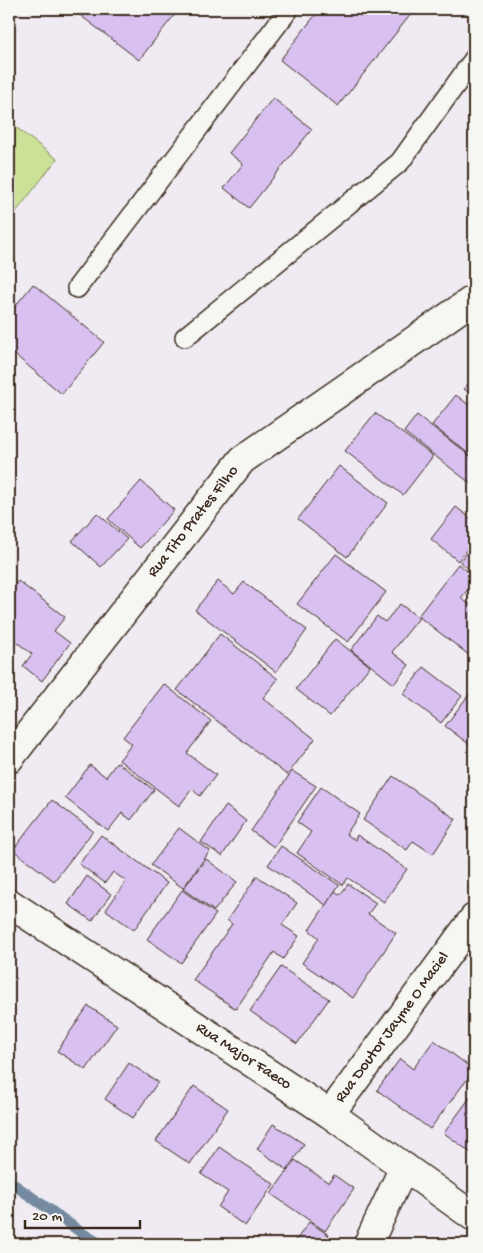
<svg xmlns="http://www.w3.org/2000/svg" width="483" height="1253" font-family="'Gochi Hand',sans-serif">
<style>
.green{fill:#cae197;stroke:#82865a}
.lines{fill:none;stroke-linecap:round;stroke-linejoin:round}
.stream{stroke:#748aa0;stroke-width:11}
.building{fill:#d8c1f1;stroke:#3b2a1e}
.lane-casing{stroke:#3b2a1e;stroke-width:22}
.street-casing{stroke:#3b2a1e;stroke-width:31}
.lane{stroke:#f6f6f2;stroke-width:19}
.street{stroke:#f6f6f2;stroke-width:28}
.labels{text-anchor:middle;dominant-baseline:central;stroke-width:4;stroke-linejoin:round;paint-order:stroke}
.street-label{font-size:16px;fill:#3b2a1e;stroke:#f6f6f2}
</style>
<rect width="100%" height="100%" fill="#f0ebf2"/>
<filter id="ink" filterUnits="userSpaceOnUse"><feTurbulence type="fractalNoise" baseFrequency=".02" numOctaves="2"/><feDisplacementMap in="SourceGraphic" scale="10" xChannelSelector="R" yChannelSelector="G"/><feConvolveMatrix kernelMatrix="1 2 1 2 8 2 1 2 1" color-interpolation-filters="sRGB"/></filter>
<g filter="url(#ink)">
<path class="green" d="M 9,122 L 57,159 L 9,221 Z"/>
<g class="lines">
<path class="stream" d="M 9,1181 L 82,1233 L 100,1244"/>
</g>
<g class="building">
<path d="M 72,9 L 179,9 L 139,60 Z"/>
<path d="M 320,9 L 415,9 L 338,106 L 280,60 Z"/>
<path d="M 273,98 L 312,129 L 249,208 L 224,188 L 243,164 L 229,153 Z"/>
<path d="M 33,284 L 104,342 L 62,394 L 9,350 L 9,314 Z"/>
<path d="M 474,376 L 474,397 L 464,389 Z"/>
<path d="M 456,395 L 474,409 L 474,458 L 432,425 Z"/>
<path d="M 375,413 L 433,456 L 403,495 L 345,451 Z"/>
<path d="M 417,415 L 474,459 L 474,486 L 404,432 Z"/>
<path d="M 339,466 L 388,503 L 347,557 L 298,519 Z"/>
<path d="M 141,481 L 174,510 L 140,548 L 108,519 Z"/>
<path d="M 456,507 L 474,521 L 474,540 L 458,561 L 431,539 Z"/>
<path d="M 97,513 L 127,539 L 101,567 L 72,541 Z"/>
<path d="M 474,544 L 474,573 L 460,562 Z"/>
<path d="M 336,554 L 386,592 L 348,642 L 297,604 Z"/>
<path d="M 458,564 L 474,576 L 474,582 L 461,598 L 474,608 L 474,659 L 418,616 Z"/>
<path d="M 18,581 L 65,617 L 54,631 L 70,643 L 42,681 L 23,666 L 32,654 L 9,636 L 9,594 Z"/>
<path d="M 218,581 L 234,594 L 244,582 L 307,630 L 276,672 L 195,610 Z"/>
<path d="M 400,604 L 419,618 L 392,652 L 409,665 L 394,684 L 351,650 L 377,616 L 385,622 Z"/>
<path d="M 220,634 L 278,679 L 263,698 L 315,739 L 287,775 L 177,690 Z"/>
<path d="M 335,639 L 370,666 L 330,716 L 296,689 Z"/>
<path d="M 424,667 L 462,696 L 441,723 L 403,694 Z"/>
<path d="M 164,684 L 211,721 L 187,753 L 216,775 L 200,796 L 192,789 L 179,806 L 119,760 L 132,744 L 123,737 Z"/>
<path d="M 474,688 L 474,748 L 445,726 Z"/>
<path d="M 117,762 L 154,790 L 131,820 L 122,813 L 108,831 L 65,798 L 90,765 L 106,777 Z"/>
<path d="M 292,771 L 316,786 L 274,847 L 251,831 Z"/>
<path d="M 393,776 L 456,819 L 433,854 L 413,841 L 407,850 L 363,820 Z"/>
<path d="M 321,787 L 360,814 L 346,834 L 355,840 L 357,835 L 407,869 L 384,902 L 348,878 L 343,885 L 297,853 L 311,832 L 297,822 Z"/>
<path d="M 52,800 L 93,831 L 54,881 L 13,850 Z"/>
<path d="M 226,806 L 246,821 L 222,856 L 201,842 Z"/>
<path d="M 179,828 L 210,851 L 183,888 L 151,865 Z"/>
<path d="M 101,835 L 167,883 L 134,930 L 106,910 L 126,881 L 113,872 L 105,883 L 79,864 Z"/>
<path d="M 281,846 L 339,885 L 326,905 L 268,865 Z"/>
<path d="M 206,859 L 237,882 L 214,911 L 183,889 Z"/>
<path d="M 87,876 L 111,894 L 92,921 L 68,904 Z"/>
<path d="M 257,876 L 297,903 L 282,925 L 299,936 L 283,959 L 274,952 L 236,1009 L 193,980 L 232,924 L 227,920 Z"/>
<path d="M 348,884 L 376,903 L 368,914 L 396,933 L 353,998 L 302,963 L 319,938 L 309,930 L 335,891 L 340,895 Z"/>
<path d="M 182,890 L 216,914 L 181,963 L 147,939 Z"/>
<path d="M 281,967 L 329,999 L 297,1044 L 250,1011 Z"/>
<path d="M 88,1006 L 117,1025 L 86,1070 L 57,1051 Z"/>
<path d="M 434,1040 L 474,1070 L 430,1129 L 377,1090 L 400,1059 L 413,1069 Z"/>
<path d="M 129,1063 L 158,1082 L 133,1118 L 105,1099 Z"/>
<path d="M 194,1086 L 228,1109 L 190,1164 L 156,1141 Z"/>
<path d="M 474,1092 L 474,1155 L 444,1133 Z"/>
<path d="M 273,1124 L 304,1144 L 287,1170 L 257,1149 Z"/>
<path d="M 219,1147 L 274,1184 L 245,1226 L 218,1207 L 228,1192 L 201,1174 Z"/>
<path d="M 295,1160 L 329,1183 L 334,1175 L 354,1189 L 325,1231 L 271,1194 Z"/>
<path d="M 309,1222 L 329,1235 L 322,1244 L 296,1244 L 294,1243 Z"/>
</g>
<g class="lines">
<defs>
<g id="lane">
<path d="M 77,288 L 289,9"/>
<path d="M 185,337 L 400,162 L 474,59"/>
</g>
<g id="street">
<path d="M 9,759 L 242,460 L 474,299"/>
<path d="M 9,903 L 330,1114 L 474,1217"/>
<path d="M 330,1114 L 474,918"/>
<path d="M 368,1244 L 404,1167"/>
</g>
</defs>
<use href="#lane" class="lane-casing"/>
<use href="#street" class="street-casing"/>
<use href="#lane" class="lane"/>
<use href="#street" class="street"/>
</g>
</g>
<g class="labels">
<g class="street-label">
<text transform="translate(194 522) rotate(-52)">Rua Tito Prates Filho</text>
<text transform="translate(393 1028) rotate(-54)">Rua Doutor Jayme O Maciel</text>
<text transform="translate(243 1057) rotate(33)">Rua Major Faeco</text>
</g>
</g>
<rect width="483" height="1253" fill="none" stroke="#f6f6f2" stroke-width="30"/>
<rect x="15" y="15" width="453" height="1223" fill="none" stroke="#3b2a1e" stroke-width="2" filter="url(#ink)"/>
<path d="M25 1220v8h115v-8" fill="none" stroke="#3b2a1e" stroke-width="2.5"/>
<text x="32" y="1220" font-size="15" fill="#3b2a1e" stroke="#f6f6f2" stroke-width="4" paint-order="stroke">20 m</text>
</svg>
